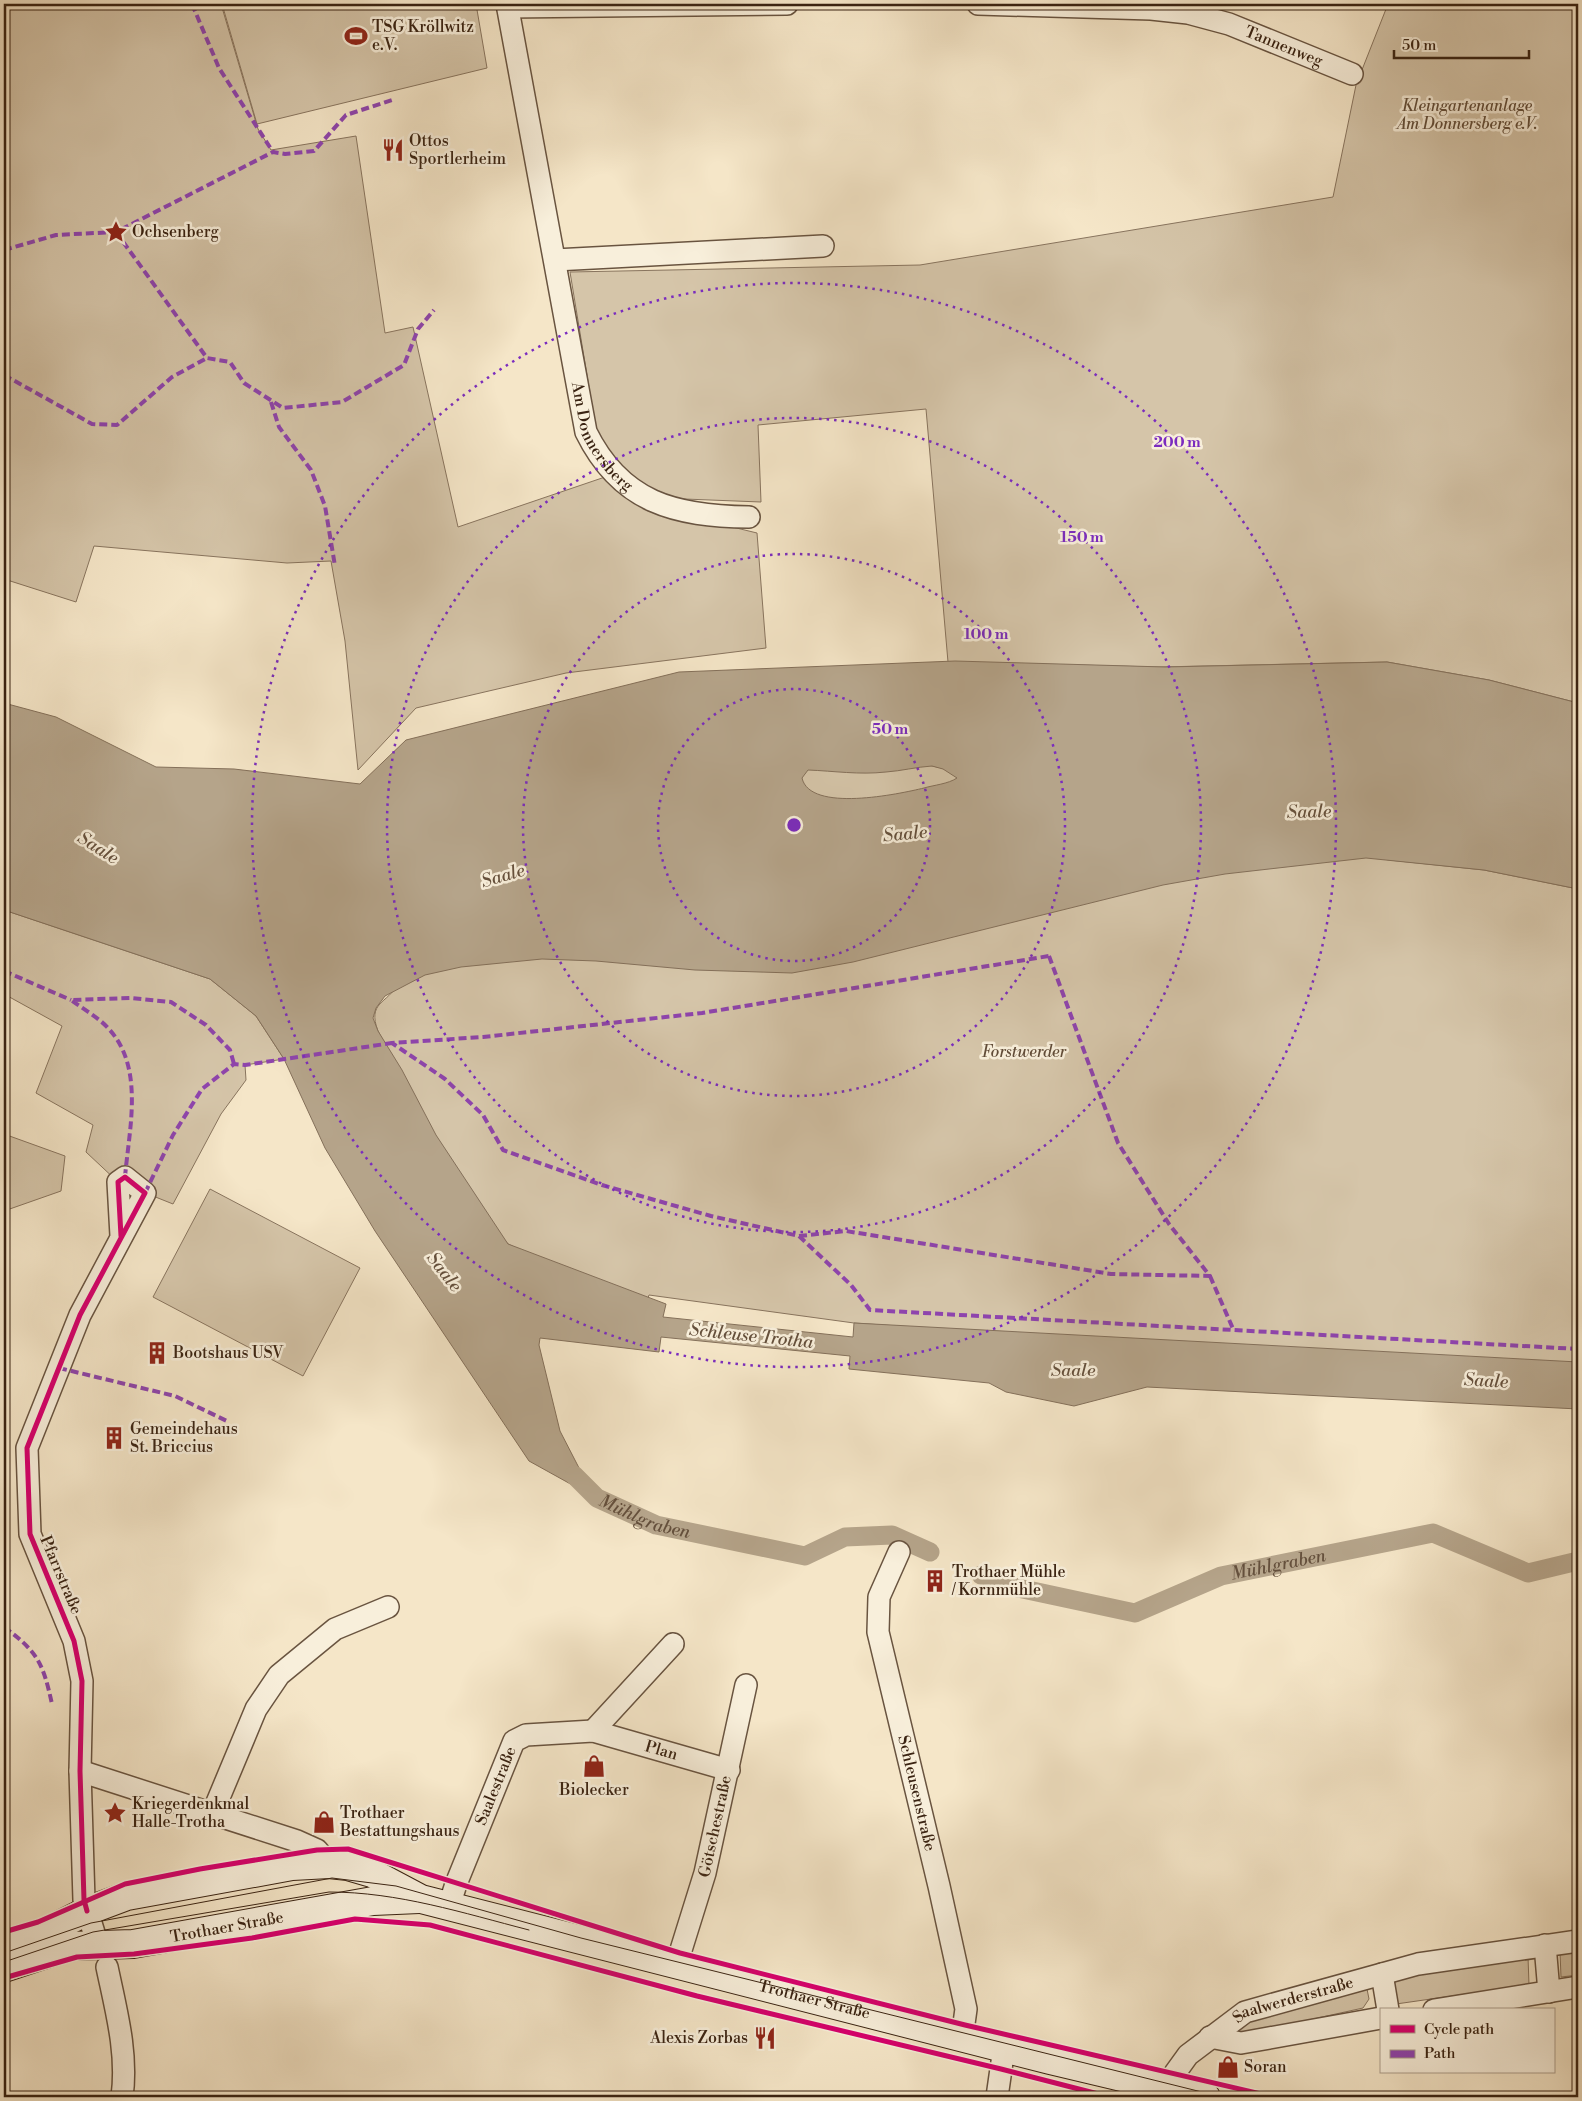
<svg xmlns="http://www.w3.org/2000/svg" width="1582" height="2101" font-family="'Libre Bodoni',serif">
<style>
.green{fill:#d5c5a9;stroke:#88745e}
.water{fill:#b5a48a;stroke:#84705a;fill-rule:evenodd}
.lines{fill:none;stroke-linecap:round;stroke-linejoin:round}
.canal{stroke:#b5a48a;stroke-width:19}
.minor-casing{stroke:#695440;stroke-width:24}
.secondary-casing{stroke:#3a2312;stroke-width:30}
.minor{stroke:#f8efdb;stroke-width:21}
.secondary{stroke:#f8efdb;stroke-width:28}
.tram{stroke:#3a2312;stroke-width:1}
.quiet{stroke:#8e44ad;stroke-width:4;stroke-dasharray:8 4;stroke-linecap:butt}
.cycleway-casing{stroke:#f8efdb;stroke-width:8}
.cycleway{stroke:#d6006c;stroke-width:5}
.ring{fill:none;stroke:#7b2cbf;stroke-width:2.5;stroke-dasharray:2.5 5}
.labels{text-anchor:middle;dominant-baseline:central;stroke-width:5;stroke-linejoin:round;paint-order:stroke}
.poi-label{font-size:16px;fill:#3a2312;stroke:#f8efdb;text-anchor:start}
.street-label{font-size:16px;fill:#3a2312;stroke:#f8efdb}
.park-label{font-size:16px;font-style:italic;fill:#614c38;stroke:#f8efdb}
.water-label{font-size:18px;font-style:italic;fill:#65503c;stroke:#f8efdb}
.centre{fill:#7b2cbf;stroke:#f8efdb;stroke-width:2.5}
.ring-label{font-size:15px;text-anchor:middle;font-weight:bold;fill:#7b2cbf;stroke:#f8efdb;stroke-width:5;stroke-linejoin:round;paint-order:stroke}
</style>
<rect width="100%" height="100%" fill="#f5e6c8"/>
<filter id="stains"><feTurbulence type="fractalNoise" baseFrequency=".004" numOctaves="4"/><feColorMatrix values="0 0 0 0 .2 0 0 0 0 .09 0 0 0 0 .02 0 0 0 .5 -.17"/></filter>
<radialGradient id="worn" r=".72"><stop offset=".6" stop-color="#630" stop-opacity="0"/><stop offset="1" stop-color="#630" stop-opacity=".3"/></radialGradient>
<g class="green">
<path d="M 4,4 L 221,4 L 258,129 L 271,150 L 356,136 L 385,333 L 413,327 L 458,527 L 605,477 L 642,505 L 757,533 L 766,648 L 566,673 L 416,708 L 358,770 L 345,641 L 331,561 L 287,563 L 94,546 L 76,602 L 4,579 Z"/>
<path d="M 222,4 L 476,4 L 487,68 L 257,124 Z"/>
<path d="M 1388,4 L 1578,4 L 1578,703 L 1489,680 L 1387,662 L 1158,667 L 948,662 L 926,409 L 758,425 L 761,502 L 659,498 L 626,478 L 596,430 L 570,272 L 920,265 L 1333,197 L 1356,85 Z"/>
<path d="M 835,746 L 1389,860 L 1484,870 L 1578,889 L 1578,1373 L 854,1323 L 649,1295 L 644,1310 L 508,1244 L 457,1181 L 378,1031 C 367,1002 387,1004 398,984 Z"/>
<path d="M 4,910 L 210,979 L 256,1016 L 284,1059 L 245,1065 L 246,1080 L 221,1114 L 173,1204 L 118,1182 L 86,1152 L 93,1125 L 36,1093 L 62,1026 L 4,994 Z"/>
<path d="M 4,1134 L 65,1156 L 61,1191 L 4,1211 Z"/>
<path d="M 210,1189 L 360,1268 L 303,1376 L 153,1297 Z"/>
<path d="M 1578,1951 L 1578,1975 L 1561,1977 L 1560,1952 Z"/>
<path d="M 1528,1957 L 1529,1985 L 1396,2004 L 1390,1980 L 1426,1970 Z"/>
<path d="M 1367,1989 L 1369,1999 L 1363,2008 L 1245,2034 L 1228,2034 L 1243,2020 Z"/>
</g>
<path class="water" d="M 955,661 L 1165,667 L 1387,662 L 1489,680 L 1578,703 L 1578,889 L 1484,870 L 1366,858 L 1225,874 L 1163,885 L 853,962 L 792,973 L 695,970 L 596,961 L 542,959 L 461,967 L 425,975 L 385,996 L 376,1008 L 373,1018 L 378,1031 L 402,1070 L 436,1135 L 508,1244 L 666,1304 L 663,1317 L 853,1337 L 854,1323 L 1578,1362 L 1578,1409 L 1147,1387 L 1074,1406 L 1006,1392 L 989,1383 L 849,1369 L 850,1356 L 661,1337 L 659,1352 L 540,1338 L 539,1345 L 560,1431 L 594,1497 L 529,1461 L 375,1231 L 325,1148 L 284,1059 L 256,1016 L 210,979 L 4,910 L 4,703 L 56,717 L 156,767 L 234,769 L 360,784 L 406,740 L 679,672 ZM 932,766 L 943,769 L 957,778 C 948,784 934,785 924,788 C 899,794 810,813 802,778 L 808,770 C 834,771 859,775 886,772 C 901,771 916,767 932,766 Z"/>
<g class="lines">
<g class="canal">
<path id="s1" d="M 574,1475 L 597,1498 L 656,1525 L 805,1556 L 845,1537 L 892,1535 L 930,1552"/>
<path id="s2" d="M 981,1575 L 1004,1585 L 1135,1613 L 1221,1576 L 1433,1533 L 1528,1573 L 1578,1561"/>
</g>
<defs>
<g id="minor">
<path id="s3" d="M 507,4 L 586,432 C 621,503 675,516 749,517"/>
<path id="s4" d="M 978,4 L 1151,9 L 1188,13 L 1229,24 L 1352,74"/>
<path d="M 508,7 L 787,4"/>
<path d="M 555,260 L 823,246"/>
<path id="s5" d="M 899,1552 L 879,1597 L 878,1632 L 939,1886 L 966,2009 L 962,2038"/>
<path d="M 593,1731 L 673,1644"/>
<path d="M 80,1771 L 297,1841 L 317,1850 L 329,1864"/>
<path d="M 213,1812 L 256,1709 L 279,1675 L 335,1629 L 388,1607"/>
<path id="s6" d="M 449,1906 L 456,1884 L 514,1741 L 526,1735 L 593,1731 L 729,1770"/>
<path d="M 1545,1945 L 1549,1992"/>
<path d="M 98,1946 L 84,1900 L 80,1771 L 82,1681 L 74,1641 L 30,1534 L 27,1448 L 80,1315 L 145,1193 L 125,1177 L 118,1182 L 121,1236"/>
<path id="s7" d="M 676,1966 L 705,1873 L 746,1685"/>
<path d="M 107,1967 C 116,2010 128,2053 122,2097"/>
<path d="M 1382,1974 L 1388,2010"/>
<path d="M 1434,2010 L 1578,1987"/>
<path d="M 1210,2037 L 1241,2043 L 1381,2018"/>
<path id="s8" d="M 1170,2089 L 1175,2073 L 1188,2055 L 1245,2012 L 1418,1964 L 1578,1941"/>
<path d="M 997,2097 L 1004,2048"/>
</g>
<g id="secondary">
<path id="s9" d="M 4,1948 L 36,1937 L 87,1911 L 127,1896 L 292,1866 L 329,1864 L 348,1866 L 372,1873 L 421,1899 L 1050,2060 L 1206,2097"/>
<path id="s10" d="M 4,1968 L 70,1946 L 133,1944 L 373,1901 L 419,1899"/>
</g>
</defs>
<use href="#minor" class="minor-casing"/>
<use href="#secondary" class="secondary-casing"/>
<use href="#minor" class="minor"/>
<use href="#secondary" class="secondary"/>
<g class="tram">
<path d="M 4,1953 L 91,1923 L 332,1878 L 396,1886 L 581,1938 L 1222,2097"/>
<path d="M 4,1962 L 93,1932 L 329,1892 C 398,1892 463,1913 529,1930"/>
</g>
<g class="quiet">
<path d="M 192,4 L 219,68 L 273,152"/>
<path d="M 116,232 L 207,358 L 230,362 L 244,383 L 283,408 L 342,402 L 404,365 L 418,329 L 434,310"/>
<path d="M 4,250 L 56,235 L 116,232 L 273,152 L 285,154 L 314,151 L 346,115 L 392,100"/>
<path d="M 4,375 L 92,424 L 117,425 L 172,377 L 207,358"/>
<path d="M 271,402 L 279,427 L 311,470 L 325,506 L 335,566"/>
<path d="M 1049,956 L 1118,1143 L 1169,1224 L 1210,1276 L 1111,1274 L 846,1231 L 799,1236 L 711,1216 L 602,1185 L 503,1150 L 483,1115 L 445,1079 L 392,1043 L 483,1037 L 702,1013 Z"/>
<path d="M 4,971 L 71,1000"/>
<path d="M 125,1177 C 129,1129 145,1067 108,1028 C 98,1017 83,1009 71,1000 L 130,998 L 171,1002 L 206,1025 L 230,1050 L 234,1064"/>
<path d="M 145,1193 L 173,1135 L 202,1089 L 234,1064 L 245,1065 L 392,1043"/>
<path d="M 799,1236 L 851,1285 L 870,1310 L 1578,1349"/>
<path d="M 1210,1276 L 1234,1331"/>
<path d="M 59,1368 L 175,1396 L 229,1422"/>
<path d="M 4,1627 C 38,1652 43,1663 52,1704"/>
</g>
<defs>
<g id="cycleway">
<path d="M 87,1911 L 84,1900 L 80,1771 L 82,1681 L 74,1641 L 30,1534 L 27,1448 L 80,1315 L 145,1193 L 125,1177 L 118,1182 L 121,1236"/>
<path d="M 4,1932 L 38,1922 L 125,1884 L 200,1869 L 317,1850 L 348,1849 L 680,1953 L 965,2025 L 1274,2097"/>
<path d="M 4,1978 L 77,1957 L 134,1954 L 252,1938 L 355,1919 L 430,1925 L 697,1996 L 1001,2069 L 1110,2097"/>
</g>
</defs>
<use href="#cycleway" class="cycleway-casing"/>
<use href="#cycleway" class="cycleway"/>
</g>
<g class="ring">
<circle cx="794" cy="825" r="136"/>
<circle cx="794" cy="825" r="271"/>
<circle cx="794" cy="825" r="407"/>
<circle cx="794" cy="825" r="542"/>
</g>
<defs>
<symbol id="stadium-bare" viewBox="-9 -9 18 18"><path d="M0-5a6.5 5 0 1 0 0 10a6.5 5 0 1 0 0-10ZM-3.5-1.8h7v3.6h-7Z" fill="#8f2418" stroke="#f8efdb" stroke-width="2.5" paint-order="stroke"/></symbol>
<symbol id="restaurant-bare" viewBox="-9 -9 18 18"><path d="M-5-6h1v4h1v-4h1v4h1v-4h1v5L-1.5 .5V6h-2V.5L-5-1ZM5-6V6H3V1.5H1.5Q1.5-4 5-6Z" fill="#8f2418" stroke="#f8efdb" stroke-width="2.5" paint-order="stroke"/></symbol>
<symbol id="sight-bare" viewBox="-9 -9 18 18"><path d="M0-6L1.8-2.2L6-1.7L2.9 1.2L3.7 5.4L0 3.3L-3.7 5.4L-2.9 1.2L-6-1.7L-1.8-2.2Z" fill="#8f2418" stroke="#f8efdb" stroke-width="2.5" paint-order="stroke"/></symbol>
<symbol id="building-bare" viewBox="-9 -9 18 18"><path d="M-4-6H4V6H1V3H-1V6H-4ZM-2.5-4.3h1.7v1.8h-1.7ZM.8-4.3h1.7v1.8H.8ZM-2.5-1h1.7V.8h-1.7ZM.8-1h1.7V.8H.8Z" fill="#8f2418" stroke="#f8efdb" stroke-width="2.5" paint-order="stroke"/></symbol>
<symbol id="shop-bare" viewBox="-9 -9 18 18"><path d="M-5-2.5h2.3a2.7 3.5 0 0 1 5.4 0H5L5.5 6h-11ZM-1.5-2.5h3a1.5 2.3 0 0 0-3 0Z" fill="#8f2418" stroke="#f8efdb" stroke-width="2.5" paint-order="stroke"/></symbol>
</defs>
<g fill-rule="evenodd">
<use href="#stadium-bare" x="340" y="20" width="32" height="32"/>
<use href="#restaurant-bare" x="377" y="134" width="32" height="32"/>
<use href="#sight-bare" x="100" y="216" width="32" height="32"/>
<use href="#building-bare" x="141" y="1337" width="32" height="32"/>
<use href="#building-bare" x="98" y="1422" width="32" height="32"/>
<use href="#building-bare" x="919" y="1565" width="32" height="32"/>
<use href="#shop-bare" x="578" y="1750" width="32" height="32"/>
<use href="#sight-bare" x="99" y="1797" width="32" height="32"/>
<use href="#shop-bare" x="308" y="1806" width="32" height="32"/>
<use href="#restaurant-bare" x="749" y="2022" width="32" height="32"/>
<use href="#shop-bare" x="1212" y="2051" width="32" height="32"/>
</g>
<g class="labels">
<g class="poi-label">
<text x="372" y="27">TSG Kröllwitz<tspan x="372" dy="18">e.V.</tspan></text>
<text x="409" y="141">Ottos<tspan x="409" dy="18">Sportlerheim</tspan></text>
<text x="132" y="232">Ochsenberg</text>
<text x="173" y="1353">Bootshaus USV</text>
<text x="130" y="1429">Gemeindehaus<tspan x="130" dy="18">St. Briccius</tspan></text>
<text x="952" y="1572">Trothaer Mühle<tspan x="952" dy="18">/ Kornmühle</tspan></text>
<text x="594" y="1790" text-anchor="middle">Biolecker</text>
<text x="132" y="1804">Kriegerdenkmal<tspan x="132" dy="18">Halle-Trotha</tspan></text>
<text x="340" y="1813">Trothaer<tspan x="340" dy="18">Bestattungshaus</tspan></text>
<text x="748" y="2038" text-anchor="end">Alexis Zorbas</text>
<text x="1244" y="2067">Soran</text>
</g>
<g class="street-label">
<text stroke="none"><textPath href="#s4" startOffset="312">Tannenweg</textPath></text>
<text stroke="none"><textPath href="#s3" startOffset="446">Am Donnersberg</textPath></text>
<text transform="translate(61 1575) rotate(67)">Pfarrstraße</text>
<text stroke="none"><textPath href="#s6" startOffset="329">Plan</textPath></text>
<text stroke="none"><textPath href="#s6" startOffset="129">Saalestraße</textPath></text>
<text stroke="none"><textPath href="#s5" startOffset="250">Schleusenstraße</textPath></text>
<text stroke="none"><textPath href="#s7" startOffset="145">Götschestraße</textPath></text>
<text stroke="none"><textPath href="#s10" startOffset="228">Trothaer Straße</textPath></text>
<text stroke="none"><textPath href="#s9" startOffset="844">Trothaer Straße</textPath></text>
<text stroke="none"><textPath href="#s8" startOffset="160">Saalwerderstraße</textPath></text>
</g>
<g class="park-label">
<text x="1467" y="106">Kleingartenanlage<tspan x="1467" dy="18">Am Donnersberg e.V.</tspan></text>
<text x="1024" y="1052">Forstwerder</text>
</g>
<g class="water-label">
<text transform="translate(1309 812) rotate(-1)">Saale</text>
<text transform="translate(905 834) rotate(-5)">Saale</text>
<text transform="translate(98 848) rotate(32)">Saale</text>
<text transform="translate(503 876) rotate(-16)">Saale</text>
<text transform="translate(444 1272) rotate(52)">Saale</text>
<text transform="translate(751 1336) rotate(6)">Schleuse Trotha</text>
<text x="1073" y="1370">Saale</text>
<text transform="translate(1486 1381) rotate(3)">Saale</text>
<text stroke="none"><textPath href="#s1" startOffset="84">Mühlgraben</textPath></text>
<text stroke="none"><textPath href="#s2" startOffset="311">Mühlgraben</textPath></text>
</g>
</g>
<circle cx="794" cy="825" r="8" class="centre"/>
<g class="ring-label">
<text x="1177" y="447">200 m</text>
<text x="1082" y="542">150 m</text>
<text x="986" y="639">100 m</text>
<text x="890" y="734">50 m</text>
</g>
<rect width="1582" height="2101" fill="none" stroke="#f5e6c8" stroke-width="20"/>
<rect x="5" y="5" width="1572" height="2091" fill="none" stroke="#3a2312" stroke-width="2.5"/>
<rect x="10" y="10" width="1562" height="2081" fill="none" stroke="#3a2312"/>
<rect x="1380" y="2008" width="175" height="65" fill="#f8efdb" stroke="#ac9d8b"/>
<rect x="1390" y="2025" width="25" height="8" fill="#d6006c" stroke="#ac9d8b"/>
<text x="1424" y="2034" font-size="15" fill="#3a2312">Cycle path</text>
<rect x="1390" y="2050" width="25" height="8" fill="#8e44ad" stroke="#ac9d8b"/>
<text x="1424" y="2058" font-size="15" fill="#3a2312">Path</text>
<path d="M1394 50v8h135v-8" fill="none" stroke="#3a2312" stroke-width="2.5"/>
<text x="1402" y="50" font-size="15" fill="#3a2312" stroke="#f8efdb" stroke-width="4" paint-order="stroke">50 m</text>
<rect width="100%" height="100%" filter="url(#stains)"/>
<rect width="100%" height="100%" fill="url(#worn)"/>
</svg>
